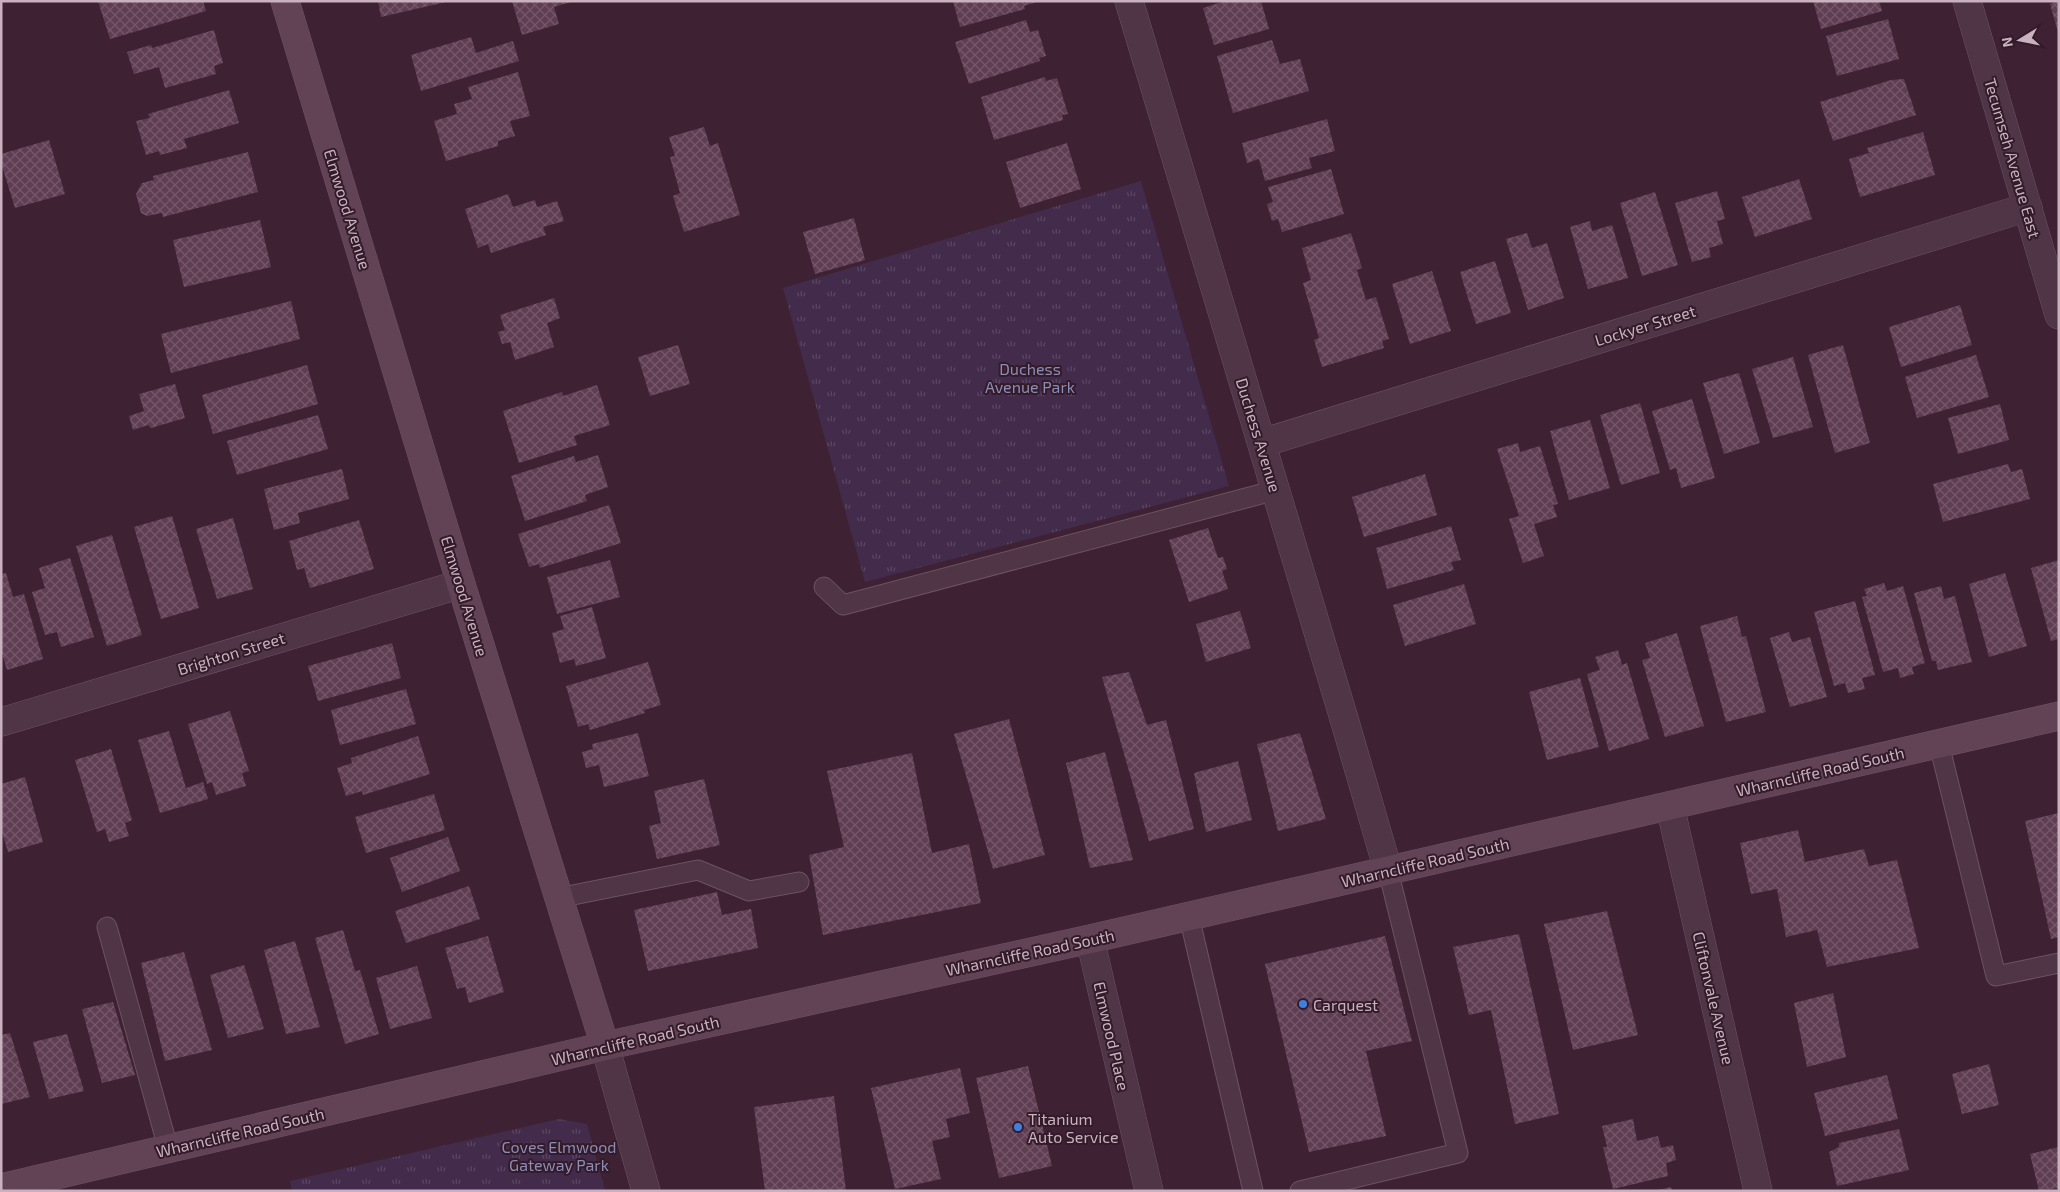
<svg xmlns="http://www.w3.org/2000/svg" width="2060" height="1192" font-family="'Exo 2',sans-serif">
<style>
.park{fill:url(#park-tufts)}
.building{fill:url(#building-cross-hatch)}
.lines{fill:none;stroke-linecap:round;stroke-linejoin:round}
.lane-casing{stroke:#6c5363;stroke-width:21}
.street-casing{stroke:#6c5363;stroke-width:29}
.secondary-casing{stroke:#6c5363;stroke-width:29}
.lane{stroke:#4f3545;stroke-width:19}
.street{stroke:#4f3545;stroke-width:28}
.secondary{stroke:#624355;stroke-width:28}
.shop-dot{fill:#3f7fe0;stroke:#331b2a;stroke-width:2}
.labels{text-anchor:middle;dominant-baseline:central;stroke-width:4;stroke-linejoin:round;paint-order:stroke}
.street-label{font-size:16px;fill:#cab1c0;stroke:#331b2a}
.park-label{font-size:16px;fill:#8d8cb6;stroke:#331b2a}
.poi-label{font-size:16px;fill:#cab1c0;stroke:#331b2a;text-anchor:start}
</style>
<defs>
<pattern id="park-tufts" width="24" height="20" patternUnits="userSpaceOnUse" patternTransform="scale(1.25)"><rect width="24" height="20" fill="#422b4b"/><path d="M3 7l-1-3M5 7V3M7 7l1-3M15 17l-1-3M17 17v-4M19 17l1-3" fill="none" stroke="#5c4763"/></pattern>
<pattern id="building-cross-hatch" width="8" height="8" patternUnits="userSpaceOnUse" patternTransform="scale(1.25)"><rect width="8" height="8" fill="#5f3d52"/><path d="M0 0l8 8M0 8l8-8" fill="none" stroke="#755769"/></pattern>
</defs>
<rect width="100%" height="100%" fill="#3f2134"/>
<g class="park">
<path d="M 1141,181 L 1229,486 L 865,582 L 783,288 Z"/>
<path d="M 559,1119 L 587,1124 L 605,1191 L 292,1191 L 290,1181 Z"/>
</g>
<g class="building">
<path d="M 98,1 L 203,1 L 206,11 L 110,39 Z"/>
<path d="M 378,1 L 446,1 L 446,2 L 381,17 Z"/>
<path d="M 512,1 L 571,1 L 571,2 L 554,7 L 559,24 L 522,35 Z"/>
<path d="M 953,1 L 1037,1 L 1037,2 L 1024,6 L 1025,9 L 960,27 Z"/>
<path d="M 1225,1 L 1261,1 L 1269,29 L 1214,45 L 1203,8 Z"/>
<path d="M 1813,1 L 1879,1 L 1882,11 L 1821,29 Z"/>
<path d="M 2059,1 L 2059,32 L 2058,32 L 2050,4 Z"/>
<path d="M 1888,19 L 1899,59 L 1837,76 L 1826,36 Z"/>
<path d="M 1026,20 L 1030,32 L 1038,30 L 1046,56 L 1039,58 L 1040,61 L 969,84 L 955,42 Z"/>
<path d="M 214,30 L 223,63 L 214,66 L 216,74 L 165,88 L 159,67 L 134,74 L 127,52 L 151,45 L 152,48 Z"/>
<path d="M 471,37 L 476,53 L 513,41 L 519,61 L 421,91 L 411,55 Z"/>
<path d="M 1272,40 L 1280,64 L 1300,59 L 1309,91 L 1233,113 L 1217,56 Z"/>
<path d="M 518,72 L 530,116 L 510,121 L 515,136 L 498,141 L 498,146 L 446,161 L 434,121 L 457,114 L 454,104 L 472,99 L 468,87 Z"/>
<path d="M 1045,77 L 1046,81 L 1057,78 L 1068,114 L 1062,115 L 1063,120 L 994,140 L 981,97 Z"/>
<path d="M 1904,79 L 1916,115 L 1833,141 L 1820,102 L 1891,80 Z"/>
<path d="M 229,90 L 239,123 L 184,139 L 187,148 L 160,155 L 159,151 L 146,155 L 136,121 L 150,118 L 148,114 Z"/>
<path d="M 1327,119 L 1335,151 L 1309,158 L 1312,168 L 1265,181 L 1259,159 L 1247,163 L 1242,143 Z"/>
<path d="M 704,127 L 710,146 L 718,143 L 740,215 L 684,232 L 673,196 L 680,193 L 670,157 L 675,156 L 669,137 Z"/>
<path d="M 1923,132 L 1935,175 L 1860,197 L 1849,159 L 1869,153 L 1867,148 Z"/>
<path d="M 49,140 L 65,194 L 15,208 L 1,163 L 1,154 Z"/>
<path d="M 1067,143 L 1081,189 L 1020,208 L 1006,162 Z"/>
<path d="M 248,152 L 258,192 L 163,217 L 162,213 L 147,216 L 141,213 L 136,194 L 142,183 L 154,180 L 153,176 Z"/>
<path d="M 1331,169 L 1344,214 L 1282,232 L 1278,219 L 1272,221 L 1267,204 L 1273,202 L 1268,187 Z"/>
<path d="M 1799,179 L 1812,219 L 1755,237 L 1742,197 Z"/>
<path d="M 1717,191 L 1725,219 L 1717,221 L 1723,244 L 1709,248 L 1711,257 L 1692,262 L 1675,203 Z"/>
<path d="M 1655,192 L 1678,265 L 1642,276 L 1620,203 Z"/>
<path d="M 508,194 L 513,207 L 535,200 L 537,207 L 557,201 L 564,221 L 543,227 L 546,235 L 491,253 L 488,244 L 478,248 L 465,209 Z"/>
<path d="M 854,218 L 865,260 L 815,274 L 803,232 Z"/>
<path d="M 260,220 L 271,267 L 184,287 L 173,240 Z"/>
<path d="M 1590,221 L 1592,231 L 1612,225 L 1628,278 L 1588,289 L 1570,227 Z"/>
<path d="M 1351,233 L 1362,268 L 1357,270 L 1366,300 L 1376,297 L 1389,339 L 1382,341 L 1384,348 L 1322,367 L 1314,340 L 1319,338 L 1303,283 L 1311,280 L 1302,248 Z"/>
<path d="M 1527,233 L 1532,248 L 1547,243 L 1564,298 L 1528,310 L 1506,239 Z"/>
<path d="M 1495,261 L 1511,313 L 1476,324 L 1460,272 Z"/>
<path d="M 1432,271 L 1451,331 L 1410,344 L 1392,284 Z"/>
<path d="M 554,298 L 560,318 L 547,323 L 554,347 L 515,360 L 510,342 L 502,344 L 498,332 L 505,330 L 500,315 Z"/>
<path d="M 291,301 L 300,339 L 171,373 L 161,334 Z"/>
<path d="M 1960,305 L 1972,345 L 1901,367 L 1889,327 Z"/>
<path d="M 678,345 L 690,384 L 650,396 L 638,357 Z"/>
<path d="M 1843,345 L 1870,443 L 1835,453 L 1808,355 Z"/>
<path d="M 1976,355 L 1989,397 L 1917,418 L 1905,377 Z"/>
<path d="M 1793,357 L 1813,427 L 1773,438 L 1752,369 Z"/>
<path d="M 307,365 L 318,404 L 213,434 L 202,395 Z"/>
<path d="M 1739,373 L 1760,443 L 1724,454 L 1703,383 Z"/>
<path d="M 175,384 L 185,418 L 151,428 L 148,425 L 133,430 L 129,416 L 144,411 L 139,394 Z"/>
<path d="M 597,385 L 610,425 L 574,436 L 577,445 L 519,463 L 503,411 L 562,392 L 563,396 Z"/>
<path d="M 1692,399 L 1715,478 L 1681,488 L 1676,468 L 1670,470 L 1652,411 Z"/>
<path d="M 1640,403 L 1660,473 L 1621,485 L 1600,415 Z"/>
<path d="M 2000,404 L 2009,440 L 1958,454 L 1948,418 Z"/>
<path d="M 318,415 L 328,449 L 237,475 L 227,441 Z"/>
<path d="M 1590,420 L 1610,488 L 1569,500 L 1550,431 Z"/>
<path d="M 1518,443 L 1520,452 L 1540,446 L 1558,504 L 1553,505 L 1557,517 L 1534,524 L 1544,556 L 1523,563 L 1509,519 L 1519,516 L 1497,449 Z"/>
<path d="M 598,455 L 608,487 L 585,495 L 587,501 L 525,521 L 511,476 L 574,456 L 576,462 Z"/>
<path d="M 2008,464 L 2011,472 L 2022,469 L 2030,499 L 1943,522 L 1933,484 Z"/>
<path d="M 342,469 L 349,499 L 298,513 L 300,523 L 274,530 L 264,489 Z"/>
<path d="M 1425,474 L 1437,515 L 1364,537 L 1352,497 Z"/>
<path d="M 609,505 L 621,543 L 540,568 L 539,564 L 529,567 L 518,534 Z"/>
<path d="M 172,516 L 199,608 L 161,619 L 134,527 Z"/>
<path d="M 233,518 L 253,589 L 217,599 L 196,529 Z"/>
<path d="M 359,520 L 374,569 L 310,588 L 304,568 L 297,570 L 289,541 Z"/>
<path d="M 1451,526 L 1461,560 L 1451,562 L 1454,570 L 1387,589 L 1376,548 Z"/>
<path d="M 1208,528 L 1218,558 L 1223,557 L 1227,569 L 1222,571 L 1228,589 L 1189,602 L 1169,540 Z"/>
<path d="M 112,535 L 142,635 L 107,646 L 76,546 Z"/>
<path d="M 70,558 L 94,637 L 61,647 L 57,632 L 45,635 L 32,592 L 45,588 L 39,568 Z"/>
<path d="M 610,560 L 620,597 L 557,614 L 547,577 Z"/>
<path d="M 2059,560 L 2059,639 L 2051,641 L 2031,568 Z"/>
<path d="M 6,573 L 13,597 L 24,594 L 43,659 L 7,670 L 1,650 L 1,574 Z"/>
<path d="M 2005,573 L 2027,646 L 1989,657 L 1969,584 Z"/>
<path d="M 1884,583 L 1887,591 L 1903,586 L 1925,663 L 1912,667 L 1914,674 L 1900,678 L 1898,668 L 1883,672 L 1862,597 L 1867,596 L 1864,589 Z"/>
<path d="M 1464,584 L 1476,624 L 1405,646 L 1393,605 Z"/>
<path d="M 1941,586 L 1944,599 L 1955,596 L 1972,662 L 1938,670 L 1936,661 L 1932,661 L 1914,593 Z"/>
<path d="M 1855,601 L 1875,675 L 1862,678 L 1865,689 L 1848,693 L 1845,683 L 1834,686 L 1814,612 Z"/>
<path d="M 592,607 L 606,658 L 576,666 L 574,659 L 560,663 L 552,633 L 564,629 L 560,616 Z"/>
<path d="M 1240,611 L 1251,648 L 1206,662 L 1196,624 Z"/>
<path d="M 1737,616 L 1742,637 L 1746,636 L 1766,712 L 1726,722 L 1700,626 Z"/>
<path d="M 1789,632 L 1792,642 L 1810,637 L 1827,697 L 1790,707 L 1770,638 Z"/>
<path d="M 1677,633 L 1704,726 L 1665,737 L 1642,660 L 1650,658 L 1645,643 Z"/>
<path d="M 392,643 L 401,678 L 318,701 L 308,666 Z"/>
<path d="M 1618,650 L 1622,665 L 1627,663 L 1649,739 L 1609,751 L 1587,674 L 1600,670 L 1595,657 Z"/>
<path d="M 648,662 L 661,705 L 644,710 L 645,713 L 590,730 L 588,724 L 578,727 L 566,686 Z"/>
<path d="M 1129,672 L 1147,725 L 1166,720 L 1194,829 L 1149,841 L 1102,677 Z"/>
<path d="M 1580,678 L 1599,747 L 1547,760 L 1529,692 Z"/>
<path d="M 406,689 L 416,724 L 340,745 L 331,710 Z"/>
<path d="M 230,711 L 249,771 L 242,773 L 246,786 L 216,795 L 212,782 L 207,784 L 188,724 Z"/>
<path d="M 1009,719 L 1045,855 L 993,869 L 954,734 Z"/>
<path d="M 169,731 L 186,788 L 203,782 L 208,799 L 160,813 L 138,740 Z"/>
<path d="M 638,733 L 649,776 L 604,787 L 599,765 L 586,768 L 582,752 L 593,749 L 592,744 Z"/>
<path d="M 1300,733 L 1326,819 L 1278,831 L 1257,744 Z"/>
<path d="M 418,736 L 430,774 L 363,795 L 362,791 L 346,796 L 337,768 L 352,763 L 351,758 Z"/>
<path d="M 111,749 L 132,820 L 125,823 L 129,836 L 109,842 L 105,829 L 97,832 L 75,760 Z"/>
<path d="M 1105,752 L 1133,860 L 1090,868 L 1066,763 Z"/>
<path d="M 912,753 L 932,853 L 969,844 L 981,903 L 823,935 L 809,855 L 844,847 L 827,771 Z"/>
<path d="M 1238,761 L 1252,820 L 1206,832 L 1194,773 Z"/>
<path d="M 25,777 L 43,842 L 8,852 L 1,829 L 1,784 Z"/>
<path d="M 704,779 L 720,845 L 657,859 L 649,826 L 661,823 L 654,791 Z"/>
<path d="M 434,794 L 445,830 L 366,853 L 355,817 Z"/>
<path d="M 2059,813 L 2059,937 L 2051,939 L 2025,821 Z"/>
<path d="M 1798,830 L 1805,862 L 1864,849 L 1869,866 L 1897,860 L 1919,948 L 1827,967 L 1817,930 L 1786,937 L 1777,889 L 1751,894 L 1740,843 Z"/>
<path d="M 448,837 L 460,871 L 402,892 L 390,858 Z"/>
<path d="M 469,886 L 480,919 L 406,943 L 395,911 Z"/>
<path d="M 717,892 L 722,915 L 751,909 L 758,948 L 648,971 L 634,910 Z"/>
<path d="M 1607,911 L 1638,1035 L 1573,1050 L 1544,924 Z"/>
<path d="M 343,930 L 355,971 L 360,970 L 379,1034 L 345,1044 L 315,938 Z"/>
<path d="M 1519,934 L 1559,1114 L 1515,1124 L 1491,1010 L 1469,1015 L 1453,947 Z"/>
<path d="M 488,936 L 504,992 L 469,1003 L 465,987 L 457,989 L 445,948 Z"/>
<path d="M 1385,936 L 1412,1041 L 1366,1051 L 1386,1136 L 1309,1152 L 1265,964 Z"/>
<path d="M 295,941 L 320,1027 L 286,1034 L 264,950 Z"/>
<path d="M 184,952 L 212,1050 L 165,1061 L 141,963 Z"/>
<path d="M 244,965 L 264,1029 L 228,1038 L 210,975 Z"/>
<path d="M 417,966 L 432,1018 L 390,1029 L 376,978 Z"/>
<path d="M 1833,993 L 1846,1057 L 1807,1067 L 1794,1003 Z"/>
<path d="M 113,1002 L 135,1075 L 102,1083 L 82,1009 Z"/>
<path d="M 10,1033 L 30,1097 L 1,1104 L 1,1035 Z"/>
<path d="M 67,1034 L 84,1091 L 49,1099 L 33,1042 Z"/>
<path d="M 1989,1064 L 1999,1105 L 1962,1114 L 1952,1074 Z"/>
<path d="M 1028,1066 L 1052,1166 L 999,1178 L 976,1078 Z"/>
<path d="M 960,1068 L 970,1113 L 946,1119 L 950,1137 L 932,1141 L 941,1179 L 895,1189 L 871,1088 Z"/>
<path d="M 1887,1075 L 1898,1119 L 1825,1136 L 1814,1093 Z"/>
<path d="M 834,1096 L 846,1191 L 765,1191 L 754,1107 Z"/>
<path d="M 1633,1119 L 1637,1141 L 1658,1136 L 1661,1148 L 1673,1145 L 1676,1160 L 1666,1163 L 1668,1176 L 1613,1189 L 1603,1147 L 1607,1147 L 1602,1126 Z"/>
<path d="M 1899,1129 L 1909,1170 L 1837,1186 L 1829,1152 L 1839,1147 L 1839,1143 Z"/>
<path d="M 2059,1147 L 2059,1188 L 2039,1191 L 2030,1154 Z"/>
<path d="M 1671,1187 L 1672,1191 L 1658,1191 L 1658,1190 Z"/>
</g>
<g class="lines">
<defs>
<g id="lane">
<path d="M 824,587 L 843,605 L 1276,490"/>
<path d="M 1939,744 L 1996,976 L 2059,963"/>
<path d="M 558,898 L 698,870 L 749,891 L 799,882"/>
<path d="M 1189,916 L 1253,1191"/>
<path d="M 107,927 L 168,1148"/>
<path d="M 1300,1191 L 1458,1153 L 1388,870"/>
</g>
<g id="street">
<path d="M 1129,1 L 1345,722 L 1388,870"/>
<path d="M 1967,1 L 2059,315"/>
<path d="M 1262,443 L 2028,207"/>
<path d="M 1,722 L 461,584"/>
<path d="M 1670,806 L 1758,1191"/>
<path d="M 1090,939 L 1149,1191"/>
<path d="M 605,1046 L 646,1191"/>
</g>
<g id="secondary">
<path d="M 285,1 L 461,584 L 605,1046"/>
<path d="M 1,1188 L 605,1046 L 1090,939 L 2059,716"/>
</g>
</defs>
<use href="#lane" class="lane-casing"/>
<use href="#street" class="street-casing"/>
<use href="#secondary" class="secondary-casing"/>
<use href="#lane" class="lane"/>
<use href="#street" class="street"/>
<use href="#secondary" class="secondary"/>
</g>
<g class="shop-dot">
<circle cx="1303" cy="1004" r="5"/>
<circle cx="1018" cy="1127" r="5"/>
</g>
<g class="labels">
<g class="street-label">
<text transform="translate(2013 158) rotate(74)">Tecumseh Avenue East</text>
<text transform="translate(348 209) rotate(73)">Elmwood Avenue</text>
<text transform="translate(1645 325) rotate(-17)">Lockyer Street</text>
<text transform="translate(1259 435) rotate(73)">Duchess Avenue</text>
<text transform="translate(465 596) rotate(73)">Elmwood Avenue</text>
<text transform="translate(231 653) rotate(-17)">Brighton Street</text>
<text transform="translate(1820 771) rotate(-13)">Wharncliffe Road South</text>
<text transform="translate(1425 862) rotate(-13)">Wharncliffe Road South</text>
<text transform="translate(1030 952) rotate(-12)">Wharncliffe Road South</text>
<text transform="translate(1714 998) rotate(77)">Cliftonvale Avenue</text>
<text transform="translate(1112 1036) rotate(77)">Elmwood Place</text>
<text transform="translate(635 1040) rotate(-13)">Wharncliffe Road South</text>
<text transform="translate(240 1132) rotate(-13)">Wharncliffe Road South</text>
</g>
<g class="park-label">
<text x="1030" y="368">Duchess<tspan x="1030" dy="18">Avenue Park</tspan></text>
<text x="559" y="1146">Coves Elmwood<tspan x="559" dy="18">Gateway Park</tspan></text>
</g>
<g class="poi-label">
<text x="1313" y="1004">Carquest</text>
<text x="1028" y="1118">Titanium<tspan x="1028" dy="18">Auto Service</tspan></text>
</g>
</g>
<rect width="2060" height="1192" fill="none" stroke="#cab1c0" stroke-width="5"/>
<g transform="translate(2020 40) rotate(260)" stroke="#331b2a" stroke-width="4" paint-order="stroke">
<path d="M0-4L9 19L0 12L-9 19Z" fill="#cab1c0"/>
<text y="-8" font-size="14" font-weight="bold" text-anchor="middle" fill="#cab1c0">N</text>
</g>
</svg>
